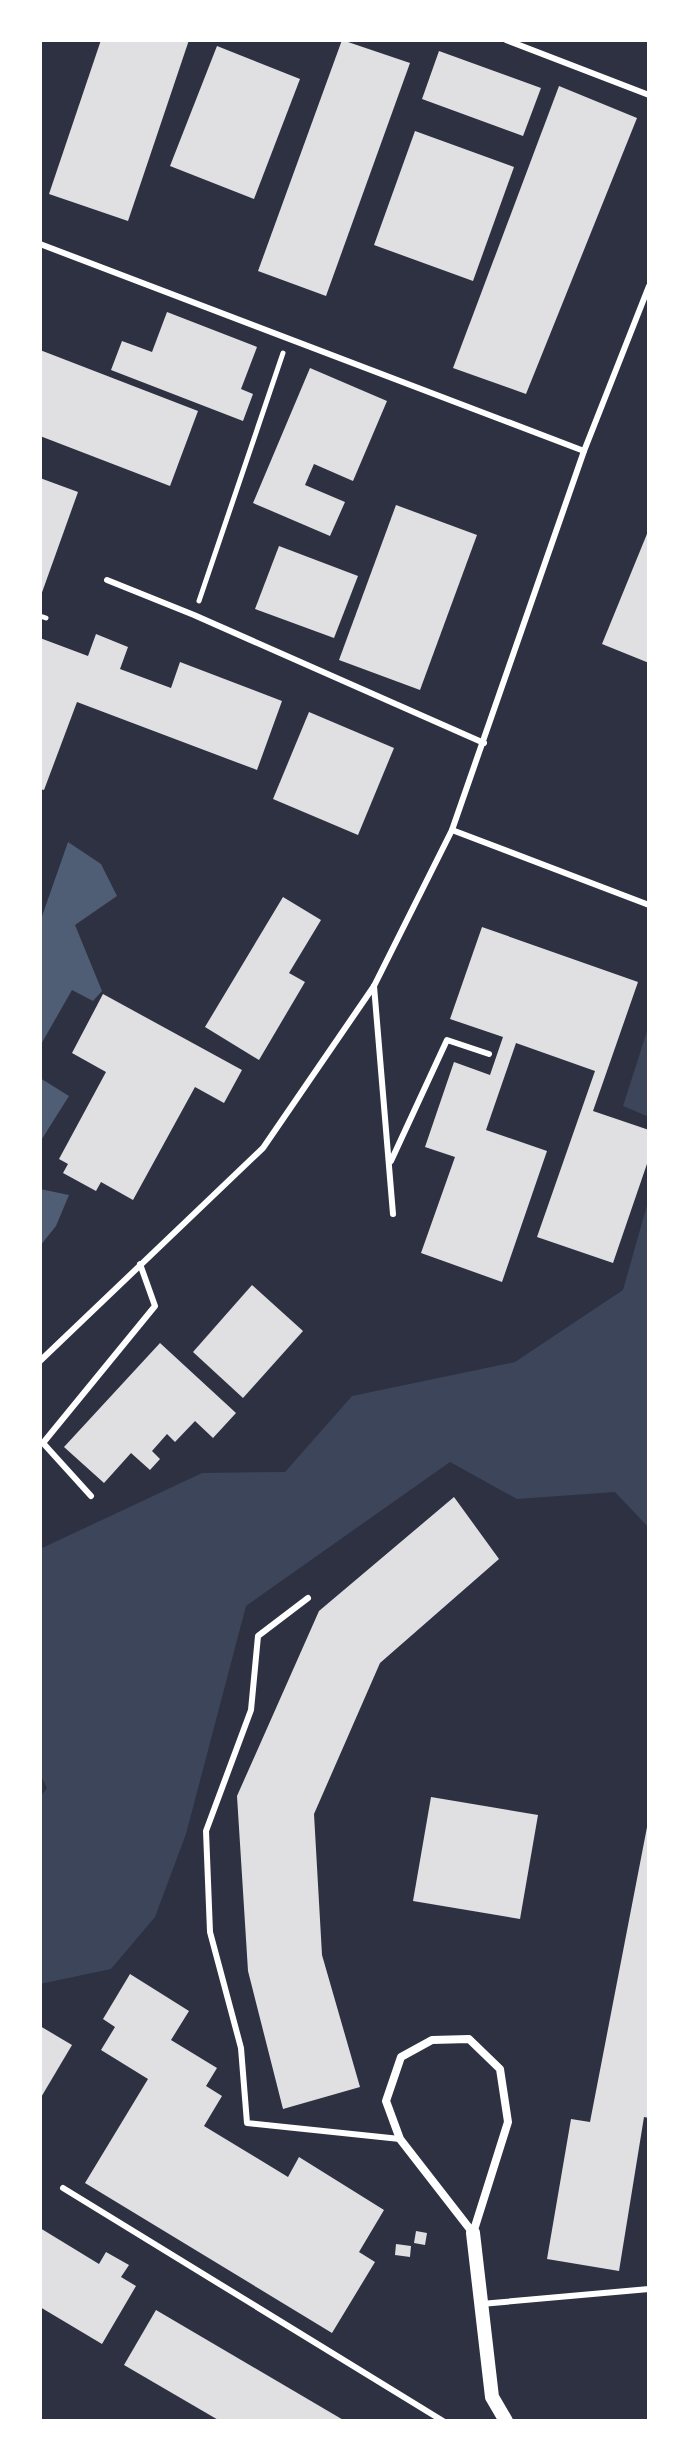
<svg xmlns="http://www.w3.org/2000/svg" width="689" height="2461" font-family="'DejaVu Sans',sans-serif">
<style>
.green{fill:#3c4559}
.water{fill:#4f5d75}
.building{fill:#e0e0e3}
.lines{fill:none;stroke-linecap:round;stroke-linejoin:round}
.path{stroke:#fff;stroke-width:5}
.service{stroke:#fff;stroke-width:6}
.minor{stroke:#fff;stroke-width:8}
.tertiary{stroke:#fff;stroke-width:14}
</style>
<rect width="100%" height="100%" fill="#2d3142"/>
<g class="green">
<path d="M 649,1025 L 649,1117 L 623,1106 Z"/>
<path d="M 649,1198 L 649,1528 L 615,1492 L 517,1499 L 450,1462 L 246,1606 L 186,1834 L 155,1917 L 111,1969 L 40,1984 L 40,1797 L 47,1788 L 40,1774 L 40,1549 L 202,1473 L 285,1472 L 352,1396 L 515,1362 L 623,1290 Z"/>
</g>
<g class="water">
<path d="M 68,842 L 101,864 L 117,896 L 75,925 L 102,991 L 93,1001 L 72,990 L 40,1046 L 40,922 Z"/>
<path d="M 40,1078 L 69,1096 L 40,1142 Z"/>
<path d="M 40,1189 L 69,1195 L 56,1226 L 40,1246 Z"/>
</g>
<g class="building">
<path d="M 101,40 L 189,40 L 128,221 L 49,194 Z"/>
<path d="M 342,40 L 410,63 L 326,296 L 258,271 Z"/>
<path d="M 217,46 L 300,79 L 254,199 L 170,166 Z"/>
<path d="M 439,51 L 541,88 L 523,136 L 422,99 Z"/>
<path d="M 559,86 L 637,118 L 526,394 L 453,368 Z"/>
<path d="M 415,131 L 514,167 L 473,281 L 374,245 Z"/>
<path d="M 167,312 L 257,347 L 241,389 L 253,394 L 243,421 L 111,370 L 122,341 L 152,352 Z"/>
<path d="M 40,350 L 198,411 L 170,486 L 40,436 Z"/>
<path d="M 310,368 L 387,401 L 353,481 L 314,464 L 305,485 L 345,502 L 330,536 L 253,503 Z"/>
<path d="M 40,478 L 78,492 L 40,598 Z"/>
<path d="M 396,505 L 477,535 L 420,690 L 339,660 Z"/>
<path d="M 649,529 L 649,663 L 602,644 Z"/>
<path d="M 279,546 L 358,576 L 334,638 L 255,609 Z"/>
<path d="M 96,634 L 128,647 L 120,669 L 171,688 L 180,662 L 282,701 L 257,770 L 77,702 L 44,790 L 40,789 L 40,638 L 88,656 Z"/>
<path d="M 309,712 L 394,748 L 358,835 L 273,799 Z"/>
<path d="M 283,897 L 321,920 L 289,973 L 305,982 L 259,1060 L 205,1027 Z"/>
<path d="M 482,927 L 638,982 L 593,1111 L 649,1130 L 649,1158 L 613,1263 L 537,1237 L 595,1071 L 516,1043 L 486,1130 L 547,1151 L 502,1282 L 421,1253 L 455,1157 L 425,1147 L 454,1062 L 490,1075 L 503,1037 L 450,1019 Z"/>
<path d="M 103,994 L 242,1070 L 224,1103 L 195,1087 L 133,1200 L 101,1182 L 96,1191 L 63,1173 L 68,1164 L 59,1159 L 106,1072 L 72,1053 Z"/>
<path d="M 252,1285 L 303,1331 L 243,1398 L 193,1352 Z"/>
<path d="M 160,1343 L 236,1413 L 213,1438 L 195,1421 L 175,1442 L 167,1434 L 152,1451 L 160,1459 L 150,1470 L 131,1453 L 104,1483 L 64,1447 Z"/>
<path d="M 454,1497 L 499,1559 L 380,1663 L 314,1814 L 322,1955 L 360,2087 L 283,2109 L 248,1971 L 237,1796 L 319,1611 Z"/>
<path d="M 431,1797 L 538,1815 L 520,1919 L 413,1901 Z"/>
<path d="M 648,1822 L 649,2118 L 644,2117 L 619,2271 L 547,2259 L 571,2119 L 590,2122 Z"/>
<path d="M 130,1974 L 189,2011 L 171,2040 L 217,2068 L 206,2086 L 222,2096 L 204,2126 L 288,2177 L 299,2157 L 384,2210 L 359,2252 L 375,2262 L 332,2333 L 85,2183 L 148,2079 L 101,2050 L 115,2027 L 103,2019 Z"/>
<path d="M 40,2026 L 72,2045 L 40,2099 Z"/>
<path d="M 40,2228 L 99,2264 L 106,2252 L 129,2265 L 121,2277 L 136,2286 L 102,2344 L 40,2307 Z"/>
<path d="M 416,2231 L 427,2233 L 425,2245 L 414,2243 Z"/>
<path d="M 396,2244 L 411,2246 L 410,2257 L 395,2255 Z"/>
<path d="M 156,2310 L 345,2421 L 220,2421 L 124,2365 Z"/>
</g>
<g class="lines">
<g class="path">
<path d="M 199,601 L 283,353"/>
<path d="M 40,616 L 46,618"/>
</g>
<g class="service">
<path d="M 506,40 L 649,95"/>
<path d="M 40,244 L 584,451"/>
<path d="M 107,580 L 194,615 L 484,743"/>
<path d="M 452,830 L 649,905"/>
<path d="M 374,986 L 393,1214"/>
<path d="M 391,1161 L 447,1040 L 489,1054"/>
<path d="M 40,1361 L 263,1148 L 374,986 L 452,830 L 584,451 L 649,286"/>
<path d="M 91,1496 L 43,1443 L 155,1306 L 140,1264"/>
<path d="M 308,1598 L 258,1636 L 251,1710 L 206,1831 L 210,1932 L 241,2048 L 247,2123 L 400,2139"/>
<path d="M 63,2188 L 443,2421"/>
<path d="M 481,2304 L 649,2289"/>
</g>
<path class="minor" d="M 469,2039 L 500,2069 L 508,2122 L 473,2233 L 400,2139 L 386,2101 L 401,2057 L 432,2040 Z"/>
<path class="tertiary" d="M 473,2233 L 492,2397 L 506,2421"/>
</g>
<rect width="689" height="2461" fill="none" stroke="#ffffff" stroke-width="84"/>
</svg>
